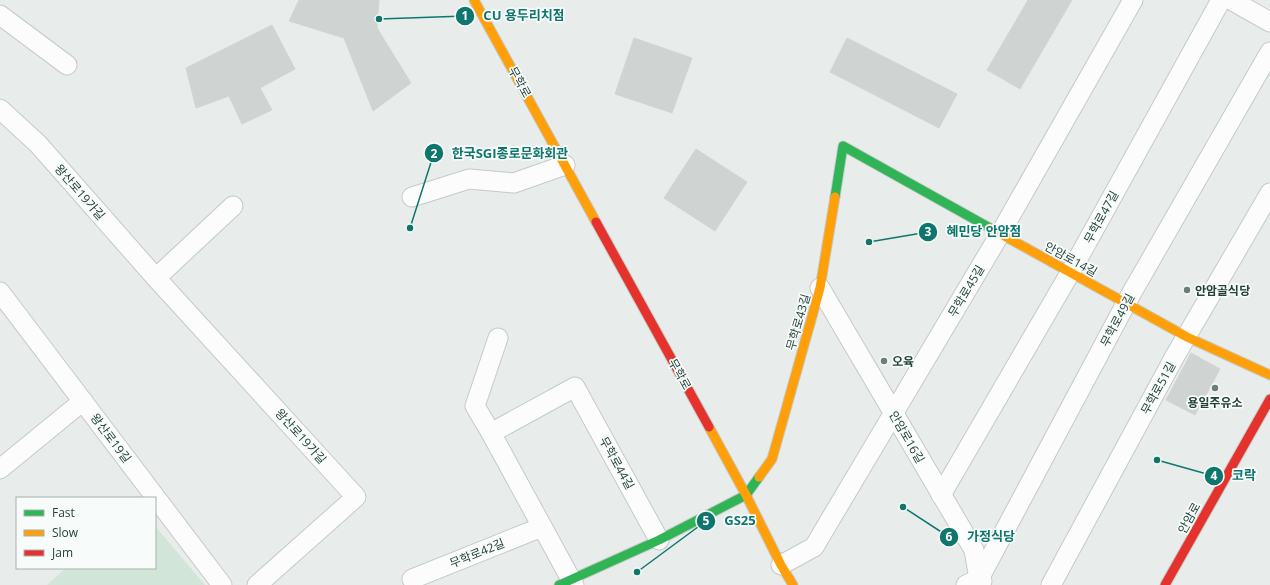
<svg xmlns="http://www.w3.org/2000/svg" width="1270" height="585" font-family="'Open Sans','Noto Sans KR',sans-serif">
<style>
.green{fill:#d1e6d8}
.building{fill:#cfd4d2;stroke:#d1d6d4}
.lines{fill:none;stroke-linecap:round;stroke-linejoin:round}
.street-casing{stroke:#c5cac8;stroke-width:21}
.fast-casing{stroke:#c3cbc8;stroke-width:11}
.slow-casing{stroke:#c3cbc8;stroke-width:11}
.jam-casing{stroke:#c3cbc8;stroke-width:11}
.street{stroke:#fcfcfc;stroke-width:19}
.fast{stroke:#30b455;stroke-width:9}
.slow{stroke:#ff9f0a;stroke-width:9}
.jam{stroke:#e5322d;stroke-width:9}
.poi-dot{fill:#697e78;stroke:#f7fbf9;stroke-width:1.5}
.labels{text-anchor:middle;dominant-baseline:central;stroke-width:3.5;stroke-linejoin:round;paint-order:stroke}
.street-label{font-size:12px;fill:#24423a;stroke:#f7fbf9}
.poi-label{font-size:12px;font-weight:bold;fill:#24423a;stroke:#f7fbf9;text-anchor:start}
.leader{fill:none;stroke:#0f766e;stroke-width:1.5}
.callout-dot{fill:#0f766e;stroke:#f7fbf9;stroke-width:1.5}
.mark-label{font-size:12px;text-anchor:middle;font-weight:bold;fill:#fff}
.callout-label{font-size:13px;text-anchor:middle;font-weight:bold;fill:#0f766e;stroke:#f7fbf9;stroke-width:3.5;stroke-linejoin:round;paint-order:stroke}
</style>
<rect width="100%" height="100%" fill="#e8edeb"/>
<path class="green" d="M 155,526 L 205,585 L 47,585 L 66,568 L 155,568 Z"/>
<g class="building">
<path d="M 299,0 L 379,0 L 377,28 L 411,83 L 373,111 L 344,38 L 289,21 Z"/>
<path d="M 1028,0 L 1072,0 L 1020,89 L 987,70 Z"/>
<path d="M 272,25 L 295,69 L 260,88 L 272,110 L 242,124 L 229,96 L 196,108 L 186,68 Z"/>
<path d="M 634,38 L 692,58 L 672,113 L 615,94 Z"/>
<path d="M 847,38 L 957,94 L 939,128 L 830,72 Z"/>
<path d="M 696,149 L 747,182 L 715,231 L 664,198 Z"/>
<path d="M 1191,353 L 1220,369 L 1195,415 L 1166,400 Z"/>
</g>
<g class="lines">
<defs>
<g id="street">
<path d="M 1231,0 L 1270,22"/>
<path d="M 0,15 L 67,65"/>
<path d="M 0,109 L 38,144 L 156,278 L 356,497 L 257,585"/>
<path d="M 412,197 L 469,179 L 514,183 L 565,165"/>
<path d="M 156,278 L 233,206"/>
<path d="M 820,288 L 974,550 L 979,579 L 982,581"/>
<path d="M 0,292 L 222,585"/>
<path d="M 498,338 L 475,406 L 491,433 L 574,585"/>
<path d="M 491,433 L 575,387 L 659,540"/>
<path d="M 0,469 L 83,401"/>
<path d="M 941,495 L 1070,273 L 1221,0"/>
<path d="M 781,565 L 814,547 L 1000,234 L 1133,0"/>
<path d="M 412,579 L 542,527"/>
<path d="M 966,585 L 979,579 L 1131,294 L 1270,52"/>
<path d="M 1051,585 L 1175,356 L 1270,193"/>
</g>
<g id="fast">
<path d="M 835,197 L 843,146 L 990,228"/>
<path d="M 559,585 L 659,540 L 746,495 L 759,477"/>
</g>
<g id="slow">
<path d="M 474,0 L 596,222"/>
<path d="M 990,228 L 1187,337 L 1270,375"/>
<path d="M 709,427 L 746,495 L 781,565 L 793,585"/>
<path d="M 759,477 L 772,459 L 820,288 L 835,197"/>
</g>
<g id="jam">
<path d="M 596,222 L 709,427"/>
<path d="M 1165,585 L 1270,399"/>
</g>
</defs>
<use href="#street" class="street-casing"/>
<use href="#fast" class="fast-casing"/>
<use href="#slow" class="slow-casing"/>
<use href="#jam" class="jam-casing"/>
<use href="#street" class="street"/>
<use href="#fast" class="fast"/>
<use href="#slow" class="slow"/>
<use href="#jam" class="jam"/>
</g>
<g class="poi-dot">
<circle cx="1187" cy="290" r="4"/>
<circle cx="884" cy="361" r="4"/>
<circle cx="1215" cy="388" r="4"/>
</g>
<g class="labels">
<g class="street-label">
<text transform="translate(520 82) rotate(61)">무학로</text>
<text transform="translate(80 192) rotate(49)">왕산로19가길</text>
<text transform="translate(1101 217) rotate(-61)">무학로47길</text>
<text transform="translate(1071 259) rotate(29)">안암로14길</text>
<text transform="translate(966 291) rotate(-59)">무학로45길</text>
<text transform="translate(1117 320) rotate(-62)">무학로49길</text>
<text transform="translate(798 322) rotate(-74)">무학로43길</text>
<text transform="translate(680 374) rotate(61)">무학로</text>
<text transform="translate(1158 388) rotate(-61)">무학로51길</text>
<text transform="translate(301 436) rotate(48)">왕산로19가길</text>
<text transform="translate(907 437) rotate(60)">안암로16길</text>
<text transform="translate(111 438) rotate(53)">왕산로19길</text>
<text transform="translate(617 463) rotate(61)">무학로44길</text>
<text transform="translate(1189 518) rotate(-61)">안암로</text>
<text transform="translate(477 553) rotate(-22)">무학로42길</text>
</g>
<g class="poi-label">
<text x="1195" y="290">안암골식당</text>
<text x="892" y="361">오육</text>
<text x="1215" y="402" text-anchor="middle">용일주유소</text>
</g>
</g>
<path class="leader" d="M379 19L465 16M410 228L434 153M869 242L928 232M1157 460L1214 476M637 572L706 521M903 507L949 537"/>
<g class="callout-dot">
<circle cx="379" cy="19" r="4"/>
<circle cx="410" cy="228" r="4"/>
<circle cx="869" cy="242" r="4"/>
<circle cx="1157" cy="460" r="4"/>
<circle cx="637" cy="572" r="4"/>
<circle cx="903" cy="507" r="4"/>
<circle cx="465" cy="16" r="10"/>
<circle cx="434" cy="153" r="10"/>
<circle cx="928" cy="232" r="10"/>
<circle cx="1214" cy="476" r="10"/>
<circle cx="706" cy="521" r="10"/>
<circle cx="949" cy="537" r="10"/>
</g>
<g class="mark-label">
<text x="465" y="20">1</text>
<text x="434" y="158">2</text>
<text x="928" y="236">3</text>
<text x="1214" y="480">4</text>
<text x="706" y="525">5</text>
<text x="949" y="541">6</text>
</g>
<g class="callout-label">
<text x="524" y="20">CU 용두리치점</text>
<text x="510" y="158">한국SGI종로문화회관</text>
<text x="984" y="236">혜민당 안암점</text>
<text x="1244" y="480">코락</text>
<text x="740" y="525">GS25</text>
<text x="991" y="541">가정식당</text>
</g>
<rect x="16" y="497" width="140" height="72" fill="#f7fbf9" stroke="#a3b1ad"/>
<rect x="24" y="510" width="20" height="6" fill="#30b455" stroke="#a3b1ad"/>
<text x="52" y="517" font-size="12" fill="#24423a">Fast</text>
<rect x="24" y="530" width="20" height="6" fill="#ff9f0a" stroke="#a3b1ad"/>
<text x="52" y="537" font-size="12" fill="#24423a">Slow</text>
<rect x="24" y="550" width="20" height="6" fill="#e5322d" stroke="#a3b1ad"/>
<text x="52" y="557" font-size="12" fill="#24423a">Jam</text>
</svg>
